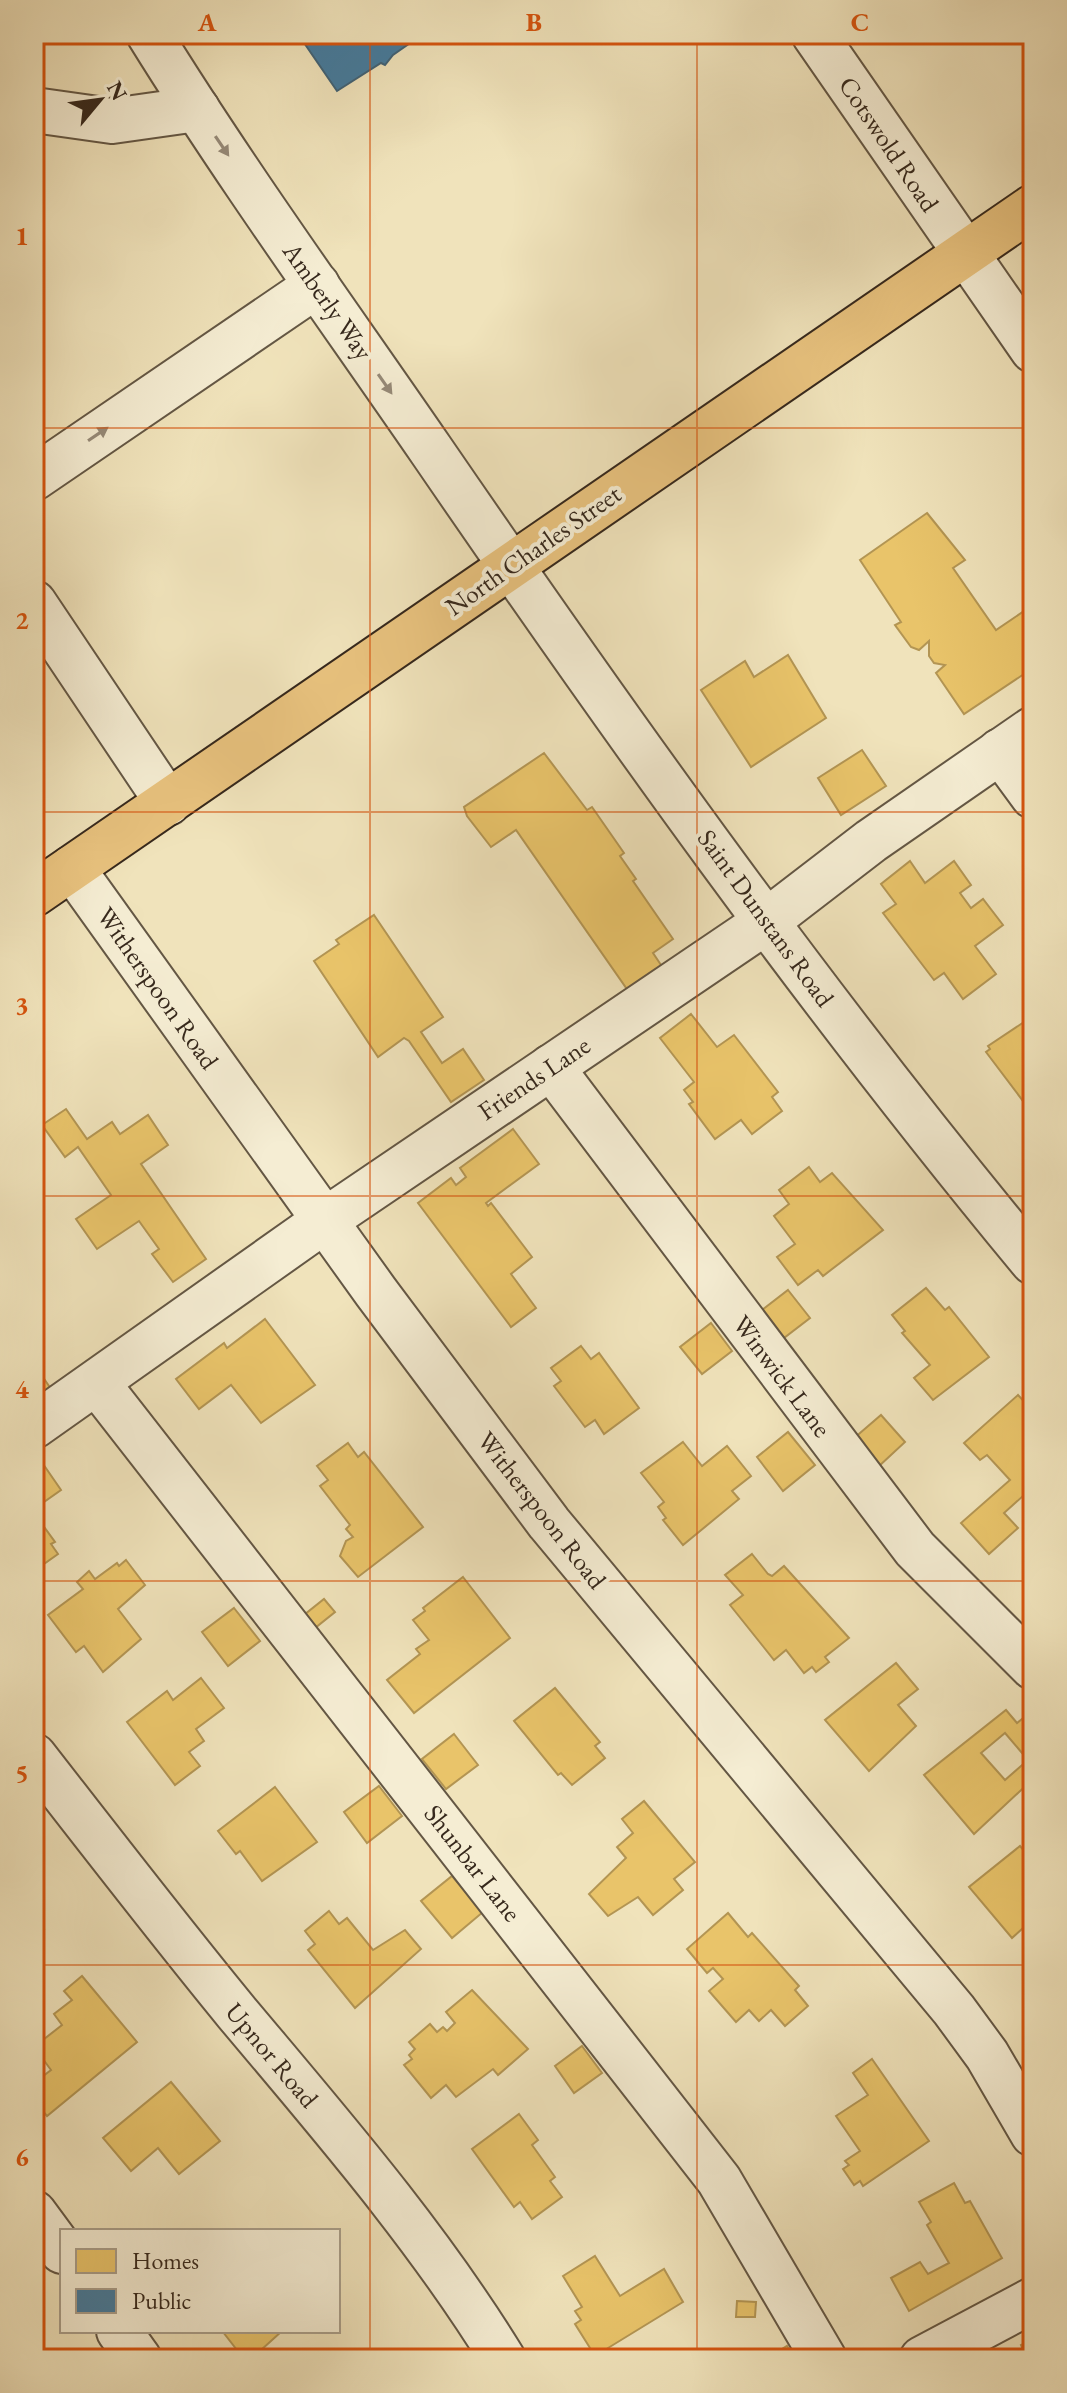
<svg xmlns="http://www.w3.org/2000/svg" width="1067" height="2393" font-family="'EB Garamond',serif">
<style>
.homes{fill:#e9c46a;stroke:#b39553;stroke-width:2;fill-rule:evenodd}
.public{fill:#457b9d;stroke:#406276;stroke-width:2}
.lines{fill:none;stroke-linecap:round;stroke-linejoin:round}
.minor-casing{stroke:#645744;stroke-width:48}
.major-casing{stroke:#36281c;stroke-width:48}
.minor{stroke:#f5edd3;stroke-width:44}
.major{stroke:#e8c27e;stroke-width:44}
.oneway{fill:#968a78}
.grid{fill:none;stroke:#d6540e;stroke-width:2;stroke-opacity:0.55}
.labels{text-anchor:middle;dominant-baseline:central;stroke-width:8;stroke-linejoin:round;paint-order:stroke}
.street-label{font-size:26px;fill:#36281c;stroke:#f5edd3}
.neatline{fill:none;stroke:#d6540e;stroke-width:3}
.grid-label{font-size:26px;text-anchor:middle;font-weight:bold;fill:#d6540e}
</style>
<rect width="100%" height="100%" fill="#f0e3bb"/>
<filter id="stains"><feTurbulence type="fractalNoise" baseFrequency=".0025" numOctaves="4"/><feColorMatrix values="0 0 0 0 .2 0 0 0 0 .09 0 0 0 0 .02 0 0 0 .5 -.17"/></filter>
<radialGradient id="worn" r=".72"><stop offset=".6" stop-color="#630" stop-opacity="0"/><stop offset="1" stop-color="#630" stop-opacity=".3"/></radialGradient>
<g class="homes">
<path d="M 927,513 L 965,560 L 953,568 L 996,630 L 1027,609 L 1033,618 L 1033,668 L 964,714 L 936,673 L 945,665 L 934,663 L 929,656 L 929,641 L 919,650 L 911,647 L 895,625 L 901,622 L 860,560 Z"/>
<path d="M 788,655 L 826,718 L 751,767 L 701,690 L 745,661 L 754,677 Z"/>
<path d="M 862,750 L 886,786 L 841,815 L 818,778 Z"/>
<path d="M 544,753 L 587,810 L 592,807 L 624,853 L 620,856 L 636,879 L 633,881 L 673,939 L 653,953 L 663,968 L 629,992 L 516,830 L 491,847 L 467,816 L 464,807 Z"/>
<path d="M 910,861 L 925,883 L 954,861 L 971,885 L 960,893 L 971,908 L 983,899 L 1003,925 L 975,946 L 996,974 L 963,999 L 944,973 L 934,980 L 883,913 L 896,904 L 881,884 Z"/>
<path d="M 374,915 L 443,1017 L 421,1032 L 442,1063 L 463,1049 L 484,1080 L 451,1102 L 409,1041 L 404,1038 L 378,1057 L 314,961 L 339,944 L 336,940 Z"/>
<path d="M 691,1014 L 717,1047 L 734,1035 L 778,1092 L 772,1097 L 782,1111 L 752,1134 L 741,1120 L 715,1139 L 689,1104 L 693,1102 L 684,1090 L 694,1082 L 660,1038 Z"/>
<path d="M 1033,1016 L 1033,1106 L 1029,1109 L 986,1052 L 990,1049 L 988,1046 Z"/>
<path d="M 66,1109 L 87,1139 L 112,1122 L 120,1134 L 148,1115 L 168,1145 L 141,1164 L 206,1259 L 173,1282 L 152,1254 L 159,1249 L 139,1221 L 97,1249 L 76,1219 L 111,1195 L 78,1147 L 65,1157 L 42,1125 Z"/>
<path d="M 513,1129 L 539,1164 L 486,1203 L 488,1206 L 491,1203 L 532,1257 L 511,1274 L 536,1308 L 511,1327 L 418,1203 L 451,1178 L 456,1185 L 466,1177 L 460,1168 Z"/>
<path d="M 809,1167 L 820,1182 L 832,1173 L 883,1230 L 823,1276 L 818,1270 L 798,1285 L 777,1257 L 795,1244 L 774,1216 L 789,1204 L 779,1190 Z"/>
<path d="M 926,1288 L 945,1310 L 949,1307 L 989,1357 L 933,1400 L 914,1378 L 930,1365 L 902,1333 L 905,1331 L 892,1315 Z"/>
<path d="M 788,1290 L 810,1318 L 780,1341 L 758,1313 Z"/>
<path d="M 265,1319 L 315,1385 L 261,1423 L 231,1385 L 199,1409 L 176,1379 L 224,1343 L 227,1348 Z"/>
<path d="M 711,1323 L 732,1351 L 702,1374 L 680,1347 Z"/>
<path d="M 581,1346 L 591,1359 L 599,1353 L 639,1408 L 604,1434 L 595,1420 L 585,1427 L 554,1386 L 561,1381 L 551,1368 Z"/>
<path d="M 34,1364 L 51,1389 L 34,1401 Z"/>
<path d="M 1018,1395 L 1033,1411 L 1033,1487 L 1004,1513 L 1018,1528 L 989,1554 L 961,1523 L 1010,1480 L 987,1455 L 980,1460 L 964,1443 Z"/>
<path d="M 881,1415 L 905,1442 L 878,1467 L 853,1439 Z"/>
<path d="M 788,1432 L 815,1465 L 783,1491 L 757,1457 Z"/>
<path d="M 683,1442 L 702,1466 L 727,1446 L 751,1476 L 732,1491 L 739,1499 L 683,1545 L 663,1520 L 666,1518 L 658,1507 L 664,1502 L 641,1473 Z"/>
<path d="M 348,1443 L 358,1457 L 364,1452 L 423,1527 L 358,1577 L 340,1556 L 346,1541 L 353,1537 L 346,1529 L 350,1525 L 320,1486 L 328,1480 L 317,1466 Z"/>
<path d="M 41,1461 L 61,1490 L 34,1509 L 34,1465 Z"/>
<path d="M 34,1513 L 55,1542 L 51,1544 L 58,1554 L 34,1571 Z"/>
<path d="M 752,1554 L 768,1574 L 772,1576 L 784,1566 L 849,1638 L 825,1657 L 829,1662 L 816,1672 L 812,1667 L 804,1673 L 786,1650 L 774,1660 L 730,1605 L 743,1595 L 725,1575 Z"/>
<path d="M 126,1560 L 145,1585 L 118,1609 L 141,1639 L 103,1672 L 84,1646 L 76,1652 L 48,1615 L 83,1589 L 77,1582 L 89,1571 L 95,1579 L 117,1563 L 119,1566 Z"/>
<path d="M 463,1577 L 510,1638 L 414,1713 L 387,1680 L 420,1654 L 416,1649 L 429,1640 L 413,1620 L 425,1611 L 423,1608 Z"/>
<path d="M 324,1599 L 335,1612 L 315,1628 L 304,1615 Z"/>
<path d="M 234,1608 L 260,1641 L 228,1666 L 202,1632 Z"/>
<path d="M 896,1663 L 918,1689 L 898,1705 L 916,1726 L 869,1771 L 825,1720 Z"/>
<path d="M 201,1678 L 224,1708 L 196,1729 L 204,1741 L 189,1752 L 200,1766 L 175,1785 L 127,1722 L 167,1691 L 173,1700 Z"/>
<path d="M 555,1688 L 600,1742 L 595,1746 L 605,1758 L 572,1785 L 561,1773 L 558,1775 L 514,1721 Z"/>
<path d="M 1006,1710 L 1017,1723 L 1033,1710 L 1033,1779 L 974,1834 L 924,1775 ZM 1005,1733 L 1028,1760 L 1005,1780 L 981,1753 Z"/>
<path d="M 454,1734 L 478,1765 L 446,1789 L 422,1759 Z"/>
<path d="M 379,1786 L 402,1816 L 367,1843 L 344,1812 Z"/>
<path d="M 275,1787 L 317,1842 L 262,1881 L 240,1851 L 236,1854 L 218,1831 Z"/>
<path d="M 644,1801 L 695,1862 L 674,1879 L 683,1890 L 653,1915 L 638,1897 L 608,1916 L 589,1894 L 626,1858 L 617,1847 L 633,1833 L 622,1819 Z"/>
<path d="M 1020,1846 L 1033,1861 L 1033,1919 L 1012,1938 L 969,1887 Z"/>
<path d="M 452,1876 L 483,1912 L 452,1938 L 421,1901 Z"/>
<path d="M 329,1911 L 339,1924 L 347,1918 L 373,1950 L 405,1930 L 421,1949 L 355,2008 L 308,1950 L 315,1944 L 305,1931 Z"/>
<path d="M 728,1913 L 748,1937 L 752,1933 L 799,1986 L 795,1990 L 808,2006 L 785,2026 L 771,2010 L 759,2021 L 749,2010 L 736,2022 L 709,1991 L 723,1979 L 713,1968 L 707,1973 L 687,1949 Z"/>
<path d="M 34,1916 L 44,1929 L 34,1937 Z"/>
<path d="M 82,1976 L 137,2042 L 47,2116 L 34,2101 L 34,2083 L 51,2070 L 34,2047 L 62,2025 L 54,2014 L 72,2000 L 64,1991 Z"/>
<path d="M 472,1990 L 528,2049 L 498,2075 L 493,2069 L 456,2097 L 446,2085 L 431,2098 L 404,2065 L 412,2059 L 409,2055 L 415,2049 L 409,2042 L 430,2024 L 437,2032 L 443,2027 L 447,2031 L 455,2023 L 446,2012 Z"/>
<path d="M 582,2046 L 602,2073 L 574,2093 L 555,2066 Z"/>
<path d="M 872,2059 L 929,2141 L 863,2186 L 860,2181 L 854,2185 L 843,2169 L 849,2165 L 845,2161 L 860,2151 L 836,2116 L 868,2095 L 853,2073 Z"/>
<path d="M 171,2082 L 220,2141 L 179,2174 L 158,2148 L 131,2171 L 103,2138 Z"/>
<path d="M 519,2114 L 538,2140 L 532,2145 L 555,2177 L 550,2181 L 562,2197 L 532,2219 L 520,2202 L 514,2207 L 472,2149 Z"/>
<path d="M 954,2183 L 965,2203 L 970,2201 L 1002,2258 L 909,2311 L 891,2278 L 920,2262 L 928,2274 L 949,2263 L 927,2225 L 931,2222 L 919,2202 Z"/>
<path d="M 595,2256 L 620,2296 L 664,2269 L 683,2302 L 595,2356 L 575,2324 L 581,2320 L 575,2311 L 582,2307 L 563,2276 Z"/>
<path d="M 737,2301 L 756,2302 L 755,2317 L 736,2317 Z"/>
<path d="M 282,2331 L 251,2359 L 244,2359 L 223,2332 Z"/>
<path d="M 1033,2340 L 1033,2359 L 1027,2359 L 1021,2345 Z"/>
<path d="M 787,2346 L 795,2359 L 766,2359 Z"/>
</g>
<path class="public" d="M 298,34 L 423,34 L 393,55 L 385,65 L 381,63 L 337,91 Z"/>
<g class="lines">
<defs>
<g id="minor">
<path d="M 149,34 C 237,176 336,312 431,450 C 621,727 818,1003 1033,1262"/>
<path d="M 814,34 L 1033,350"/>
<path d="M 34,110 L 112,121 L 197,109"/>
<path d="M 34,478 L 317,285"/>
<path d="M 34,603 L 168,803"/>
<path d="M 1000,751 L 1033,796"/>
<path d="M 72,868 L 376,1292 L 549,1523 L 954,2010 L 987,2055 L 1033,2134"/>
<path d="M 551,1067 L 915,1549 L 1033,1667"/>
<path d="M 97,1383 L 719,2180 L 824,2359"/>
<path d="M 34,1426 L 324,1221 L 767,921 L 871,841 L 1033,729"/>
<path d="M 34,1756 C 101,1842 168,1929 237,2013 C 331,2125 426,2234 503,2359"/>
<path d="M 34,2213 L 62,2251"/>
<path d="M 119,2331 L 139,2359"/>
<path d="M 922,2359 L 1033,2300"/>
</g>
<path id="major" d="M 34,894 L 1033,207"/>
</defs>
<use href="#minor" class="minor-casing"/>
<use href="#major" class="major-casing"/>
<use href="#minor" class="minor"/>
<use href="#major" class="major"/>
</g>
<defs><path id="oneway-solid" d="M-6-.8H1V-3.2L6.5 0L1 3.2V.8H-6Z" transform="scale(2)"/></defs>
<g class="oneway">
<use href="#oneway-solid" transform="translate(222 146) rotate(56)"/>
<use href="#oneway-solid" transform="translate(385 384) rotate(55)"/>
<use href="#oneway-solid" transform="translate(98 434) rotate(-34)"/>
</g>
<path class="grid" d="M 370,34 L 370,2359M 697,34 L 697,2359M 34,428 L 1033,428M 34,812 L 1033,812M 34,1196 L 1033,1196M 34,1581 L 1033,1581M 34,1965 L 1033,1965"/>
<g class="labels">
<g class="street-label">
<text transform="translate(889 144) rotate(56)">Cotswold Road</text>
<text transform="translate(328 301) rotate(55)">Amberly Way</text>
<text transform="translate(533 550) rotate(-35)">North Charles Street</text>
<text transform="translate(766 918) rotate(54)">Saint Dunstans Road</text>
<text transform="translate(158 988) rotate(55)">Witherspoon Road</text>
<text transform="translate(534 1078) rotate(-34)">Friends Lane</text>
<text transform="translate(782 1376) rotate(53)">Winwick Lane</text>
<text transform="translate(542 1510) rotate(52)">Witherspoon Road</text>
<text transform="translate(473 1863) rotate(52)">Shunbar Lane</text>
<text transform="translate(272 2055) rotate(50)">Upnor Road</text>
</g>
</g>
<rect width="1067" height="2393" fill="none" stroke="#f0e3bb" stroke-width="88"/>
<rect x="60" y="2229" width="280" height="104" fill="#f5edd3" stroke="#a99e8a" stroke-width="2"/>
<rect x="76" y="2249" width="40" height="24" fill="#e9c46a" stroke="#a99e8a" stroke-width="2"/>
<text x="132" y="2269" font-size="24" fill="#36281c">Homes</text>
<rect x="76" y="2289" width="40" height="24" fill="#457b9d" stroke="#a99e8a" stroke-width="2"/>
<text x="132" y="2309" font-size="24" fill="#36281c">Public</text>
<g transform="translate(100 100) rotate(61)" stroke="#f5edd3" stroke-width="6" paint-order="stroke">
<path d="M0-6L14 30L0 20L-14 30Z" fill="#36281c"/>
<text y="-12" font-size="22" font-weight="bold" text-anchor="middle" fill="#36281c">N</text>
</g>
<rect x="44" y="44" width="979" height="2305" class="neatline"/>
<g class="grid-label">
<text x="207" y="31">A</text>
<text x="534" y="31">B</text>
<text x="860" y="31">C</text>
<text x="22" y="245">1</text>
<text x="22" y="629">2</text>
<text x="22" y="1014">3</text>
<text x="22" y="1398">4</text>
<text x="22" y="1782">5</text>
<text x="22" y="2166">6</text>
</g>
<rect width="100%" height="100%" filter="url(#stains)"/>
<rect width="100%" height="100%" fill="url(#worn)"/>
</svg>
